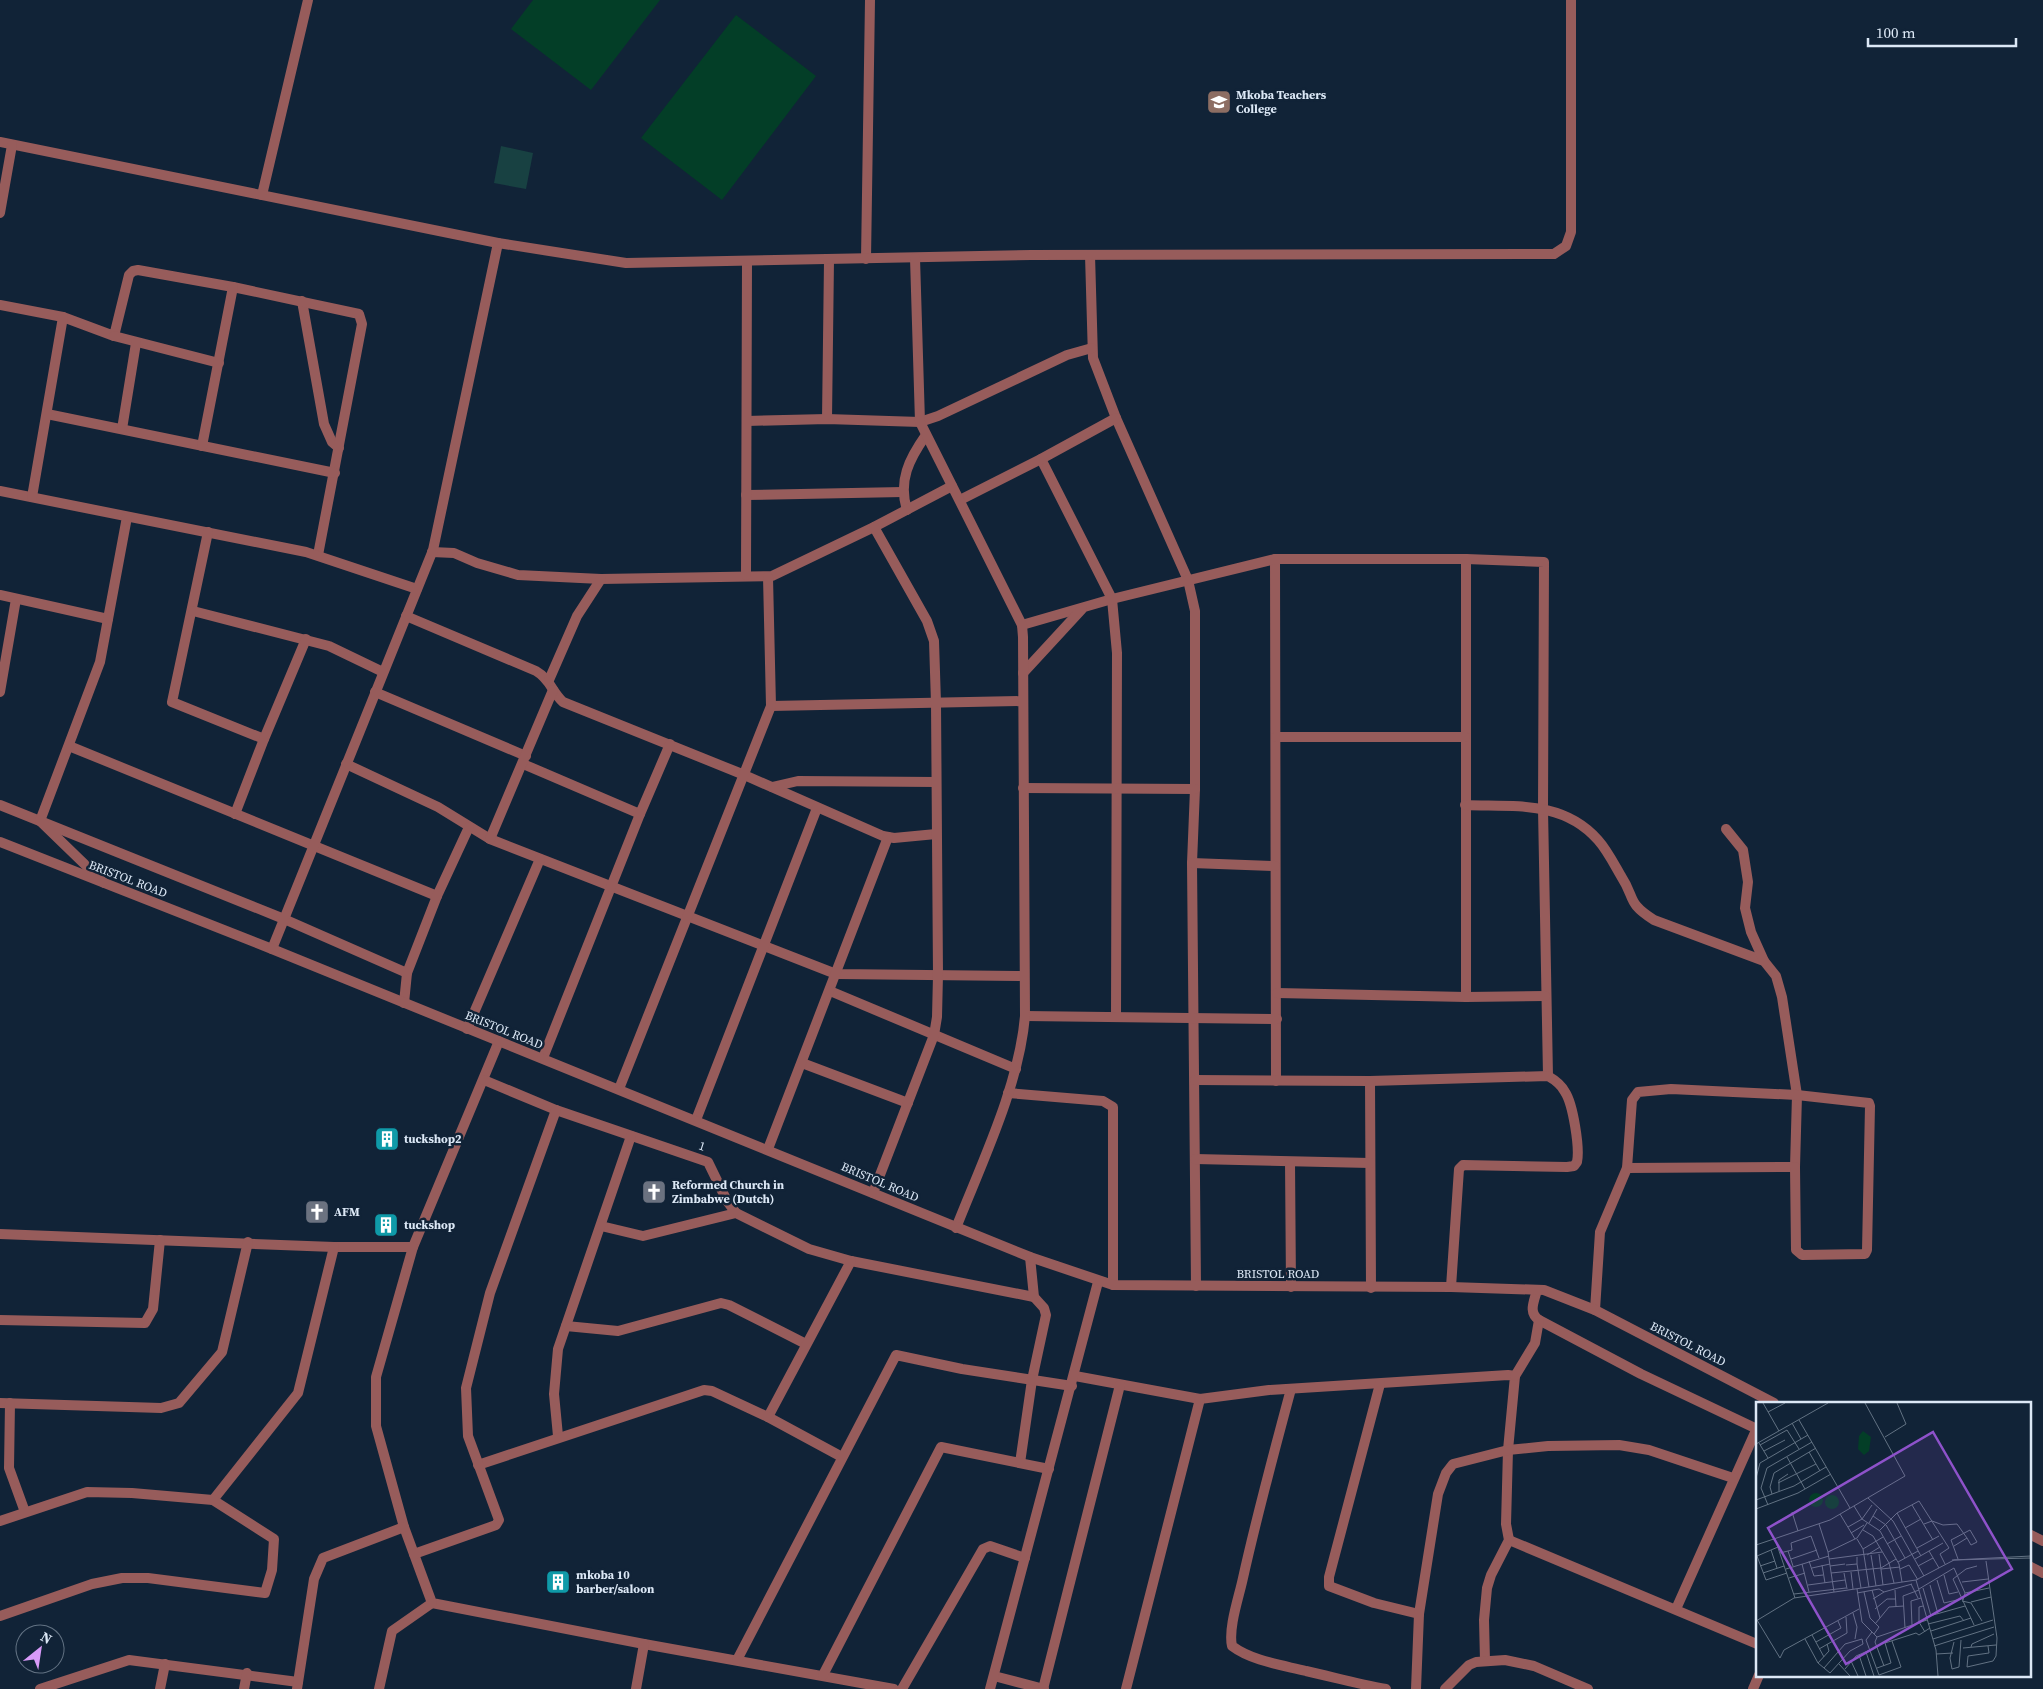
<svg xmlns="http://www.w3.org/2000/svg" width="2043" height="1689" font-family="'Source Serif 4',serif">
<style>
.green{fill:#033e27}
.water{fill:#184142}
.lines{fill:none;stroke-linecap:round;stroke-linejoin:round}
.minor{stroke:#975c5b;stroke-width:10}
.tertiary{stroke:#975c5b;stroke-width:10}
.labels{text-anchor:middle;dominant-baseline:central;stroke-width:5;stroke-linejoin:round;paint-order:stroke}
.poi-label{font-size:12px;font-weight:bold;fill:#dce8f6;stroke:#112337;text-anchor:start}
.street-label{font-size:12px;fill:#dce8f6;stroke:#112337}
.inset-road{fill:none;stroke:#627283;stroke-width:1}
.view{fill:#8e52ca;fill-opacity:0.15;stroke:#8e52ca;stroke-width:2.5}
.inset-edge{fill:none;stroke:#dce8f6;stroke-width:2.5}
</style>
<rect width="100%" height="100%" fill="#112337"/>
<g class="green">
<path d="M 533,0 L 660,0 L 591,90 L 511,29 Z"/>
<path d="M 736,15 L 816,76 L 722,200 L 641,138 Z"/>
</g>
<path class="water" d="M 501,146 L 533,153 L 526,189 L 494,183 Z"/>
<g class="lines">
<g class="minor">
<path d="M 262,195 L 308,0"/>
<path d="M 1090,255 L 1093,358 L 1116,418 L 1188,580 L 1195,611 L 1195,789 L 1192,863 L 1196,1286"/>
<path d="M 866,259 L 870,0"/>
<path d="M 302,301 L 324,424 L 332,442 L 339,448"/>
<path d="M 0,305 L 63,317 L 114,336 L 129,275 L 133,271 L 138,270 L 233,287 L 359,314 L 362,324 L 318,555"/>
<path d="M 114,336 L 219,363"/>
<path d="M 47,414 L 335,473"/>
<path d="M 827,419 L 829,260"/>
<path d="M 747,421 L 827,419 L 920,422 L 938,416 L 1067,355 L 1092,348"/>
<path d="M 122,429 L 136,343"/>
<path d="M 202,446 L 233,287"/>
<path d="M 1041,459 L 1112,599 L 1117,653 L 1116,1016"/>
<path d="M 0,491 L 306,552 L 417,589"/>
<path d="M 746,495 L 903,492"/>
<path d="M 32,497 L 63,317"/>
<path d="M 960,500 L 1041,459 L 1116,418"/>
<path d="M 907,510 C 898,481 909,459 926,435"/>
<path d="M 208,532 L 172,702 L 264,739"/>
<path d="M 432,552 L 454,553 L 477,563 L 518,575 L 601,579 L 772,576 L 874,527 L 952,486"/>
<path d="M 1275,559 L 1276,1081"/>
<path d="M 1466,559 L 1466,997"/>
<path d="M 746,575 L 747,262"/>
<path d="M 0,595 L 108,619"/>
<path d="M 193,611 L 329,646 L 383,672"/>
<path d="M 406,616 L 536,671 C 550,679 552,692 563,702 L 742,774 L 883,836 L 894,838 L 936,834"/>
<path d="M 1022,625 L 1112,599 L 1275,559 L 1466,559 L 1544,562 L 1543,809 L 1548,1076"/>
<path d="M 1023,673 L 1082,609"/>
<path d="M 549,680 L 577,616 L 601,579"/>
<path d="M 0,692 L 16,599"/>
<path d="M 375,692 L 526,756"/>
<path d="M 771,706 L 1023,701"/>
<path d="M 1276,737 L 1465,737"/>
<path d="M 69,746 L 437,896"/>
<path d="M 346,764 L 438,807 L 490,839 L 836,974 L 1024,976"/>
<path d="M 523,764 L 640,814 L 670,744"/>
<path d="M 772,787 L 798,781 L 936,782"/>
<path d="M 1023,788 L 1195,789"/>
<path d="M 0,805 L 284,919 L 407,973"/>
<path d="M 1465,805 C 1514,807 1563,800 1598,840 C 1607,850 1614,864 1621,876 C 1636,899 1626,902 1654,920 L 1764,961 L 1776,976 L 1782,997 L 1797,1095 L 1795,1167 L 1627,1168"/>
<path d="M 235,814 L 264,739 L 306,639"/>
<path d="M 1726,829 L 1743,850 L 1748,882 L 1745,908 L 1751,932 L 1764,961"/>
<path d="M 490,839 L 553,690"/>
<path d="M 1192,863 L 1275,866"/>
<path d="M 104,883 L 40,821 L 100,662 L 127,517"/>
<path d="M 272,949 L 433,550 L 498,243"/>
<path d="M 830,991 L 1016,1069"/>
<path d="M 1277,993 L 1466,997 L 1545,996"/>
<path d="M 404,1003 L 407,973 L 437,896 L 469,827"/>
<path d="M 1025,1016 L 1277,1019"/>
<path d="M 467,1029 L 540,859"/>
<path d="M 499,1041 L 413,1247 L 376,1377 L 376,1426 L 404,1527 L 432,1603 L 644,1644 L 894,1689"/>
<path d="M 543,1058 L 640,814"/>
<path d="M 802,1063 L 908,1103"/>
<path d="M 484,1080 L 556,1110 L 708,1162 L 727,1201 L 736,1213"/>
<path d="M 1195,1080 L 1370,1081 L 1548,1076 C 1555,1080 1561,1084 1565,1092 C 1573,1104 1580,1148 1577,1162 L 1574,1166 L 1567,1167 L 1463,1165 L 1459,1169 L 1451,1287"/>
<path d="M 1370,1081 L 1371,1288"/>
<path d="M 619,1089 L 771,706 L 768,577"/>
<path d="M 1008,1093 L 1103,1101 L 1113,1107 L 1113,1285"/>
<path d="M 696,1120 L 817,808"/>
<path d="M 768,1149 L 888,837"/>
<path d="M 1195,1159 L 1370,1163"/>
<path d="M 1290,1162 L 1291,1287"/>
<path d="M 873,1193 L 934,1035 L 937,1017 L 938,975 L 936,703 L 934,641 L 927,621 L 874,527"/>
<path d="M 601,1226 L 643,1236 L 736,1213 L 809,1249 L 851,1261 L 1034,1297"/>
<path d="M 0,1234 L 334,1247 L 413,1247"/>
<path d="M 1537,1290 C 1534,1302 1528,1312 1539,1320 L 1641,1374 L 1757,1429"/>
<path d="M 1595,1310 L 1600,1232 L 1627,1168 L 1632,1100 L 1638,1092 L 1671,1089 L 1797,1095 L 1869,1103 L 1870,1106 L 1867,1250 L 1865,1254 L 1802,1255 L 1796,1250 L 1795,1167"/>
<path d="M 0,1320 L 145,1323 L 153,1309 L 160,1240"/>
<path d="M 566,1326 L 618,1331 L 721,1303 L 729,1305 L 806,1344"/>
<path d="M 1075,1376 L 1200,1399 L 1269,1390 L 1508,1375 L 1515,1376 L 1508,1450 L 1506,1524 L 1509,1540 L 1491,1575 L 1487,1588 L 1484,1620 L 1485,1661"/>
<path d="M 1515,1376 L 1535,1343 L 1539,1320"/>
<path d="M 1380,1384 L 1329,1577 L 1329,1586 L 1374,1603 L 1419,1614"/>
<path d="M 1291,1389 C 1274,1452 1257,1515 1243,1578 C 1239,1597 1228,1628 1232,1646 C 1252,1661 1282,1665 1306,1671 C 1333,1677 1358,1684 1386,1689"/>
<path d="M 0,1403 L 161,1408 L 179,1403 L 222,1352 L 248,1242"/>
<path d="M 10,1403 L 9,1468 L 25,1512"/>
<path d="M 768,1417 L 851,1261"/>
<path d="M 558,1436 L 554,1394 L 558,1349 L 631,1136"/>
<path d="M 1020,1463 L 1032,1380 L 1046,1315 L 1044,1308 L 1034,1297 L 1030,1257"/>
<path d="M 478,1465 L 704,1390 L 712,1391 L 768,1417 L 842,1457"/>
<path d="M 213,1500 L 298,1393 L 334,1247"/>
<path d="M 0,1521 L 87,1492 L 132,1493 L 213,1500 L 274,1539 L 272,1570 L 265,1593 L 148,1578 L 122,1578 L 92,1584 L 0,1616"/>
<path d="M 1509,1540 L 1757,1644"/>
<path d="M 414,1554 L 496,1525 L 499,1520 L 468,1436 L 466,1388 L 490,1293 L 556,1110"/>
<path d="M 2029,1566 L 2043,1573"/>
<path d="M 1676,1609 L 1757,1428"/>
<path d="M 737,1660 L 896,1355 L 962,1369 L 1072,1386"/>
<path d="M 823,1675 L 941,1447 L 1049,1469"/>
<path d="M 994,1676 L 1044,1689"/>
<path d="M 40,1689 L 129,1660 L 298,1682"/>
<path d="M 160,1689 L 165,1664"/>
<path d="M 244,1689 L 247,1673"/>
<path d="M 297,1689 L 314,1579 L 323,1558 L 404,1527"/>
<path d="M 379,1689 L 392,1631 L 432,1603"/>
<path d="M 636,1689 L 644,1644"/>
<path d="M 902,1689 L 983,1549 L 990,1546 L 1025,1558"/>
<path d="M 990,1689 L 1098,1282"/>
<path d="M 1043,1689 L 1120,1385"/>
<path d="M 1126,1689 L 1200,1399"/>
<path d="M 1416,1689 L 1419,1614 L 1438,1494 L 1446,1473 L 1453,1464 L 1508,1450 L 1548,1446 L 1619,1445 L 1649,1450 L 1733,1478"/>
<path d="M 1445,1689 L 1469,1665 L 1476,1662 L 1505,1660 L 1534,1666 L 1588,1689"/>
<path d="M 1753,1689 L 1759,1675"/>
</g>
<g class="tertiary">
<path d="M 0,142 L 498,243 L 626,263 L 1031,255 L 1554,254 L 1566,246 L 1571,232 L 1571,0"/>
<path d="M 0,213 L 12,145"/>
<path d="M 915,258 L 920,422 L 1022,625 L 1023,637 L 1025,1016 C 1019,1086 982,1162 956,1228"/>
<path d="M 0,842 L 272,949 L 1030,1257 L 1113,1285 L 1451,1287 L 1544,1290 L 1595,1310 L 1774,1403"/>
<path d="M 2029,1534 L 2043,1541"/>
</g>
</g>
<defs>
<symbol id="university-square" viewBox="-11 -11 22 22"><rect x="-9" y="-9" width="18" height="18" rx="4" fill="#8d6e63" stroke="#112337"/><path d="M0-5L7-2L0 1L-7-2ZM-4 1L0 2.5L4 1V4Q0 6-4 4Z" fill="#fff"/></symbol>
<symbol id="building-square" viewBox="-11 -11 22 22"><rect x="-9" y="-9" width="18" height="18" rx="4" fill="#0f9aa8" stroke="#112337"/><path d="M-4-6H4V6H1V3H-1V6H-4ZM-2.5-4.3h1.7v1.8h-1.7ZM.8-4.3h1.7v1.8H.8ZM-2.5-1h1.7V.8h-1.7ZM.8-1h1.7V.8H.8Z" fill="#fff"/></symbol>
<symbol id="church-square" viewBox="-11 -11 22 22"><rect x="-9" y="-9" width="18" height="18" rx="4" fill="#6b7280" stroke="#112337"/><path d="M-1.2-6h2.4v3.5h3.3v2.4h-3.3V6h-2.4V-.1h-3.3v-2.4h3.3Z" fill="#fff"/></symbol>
</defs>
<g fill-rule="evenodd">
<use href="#university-square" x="1205" y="88" width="28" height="28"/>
<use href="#building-square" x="373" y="1125" width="28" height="28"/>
<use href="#church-square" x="640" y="1178" width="28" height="28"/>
<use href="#church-square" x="303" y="1198" width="28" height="28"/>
<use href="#building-square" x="372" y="1211" width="28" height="28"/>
<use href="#building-square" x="544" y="1568" width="28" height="28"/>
</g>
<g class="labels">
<g class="poi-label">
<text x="1236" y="95">Mkoba Teachers<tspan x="1236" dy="14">College</tspan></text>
<text x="404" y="1139">tuckshop2</text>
<text x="672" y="1185">Reformed Church in<tspan x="672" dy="14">Zimbabwe (Dutch)</tspan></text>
<text x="334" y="1212">AFM</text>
<text x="404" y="1225">tuckshop</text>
<text x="576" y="1575">mkoba 10<tspan x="576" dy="14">barber/saloon</tspan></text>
</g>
<g class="street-label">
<text transform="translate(128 879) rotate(21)">BRISTOL ROAD</text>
<text transform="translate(504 1030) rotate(22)">BRISTOL ROAD</text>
<text transform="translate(702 1146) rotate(18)">1</text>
<text transform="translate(880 1182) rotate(23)">BRISTOL ROAD</text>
<text x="1278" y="1274">BRISTOL ROAD</text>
<text transform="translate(1688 1344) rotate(27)">BRISTOL ROAD</text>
</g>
</g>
<g transform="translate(1756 1402)">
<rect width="275" height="275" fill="#112337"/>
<path d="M 107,29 L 115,35 L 113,49 L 108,53 L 102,47 L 103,34 ZM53 98a7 7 0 1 1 14 0a7 7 0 1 1-14 0ZM69 100a7 7 0 1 1 14 0a7 7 0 1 1-14 0Z" fill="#033e27"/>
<path class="inset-road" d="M 7,1 L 23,29M 12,10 L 29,1M 43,18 L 94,106M 36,21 L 45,37M 31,28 L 43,47M 129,35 L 150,22 L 141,1M 3,41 L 12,56M 0,42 L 72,1M 4,43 L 31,28M 8,49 L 29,38M 53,50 L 64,69M 31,55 L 49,87M 0,76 L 4,61 L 52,33M 22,81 L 60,62M 23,89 L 23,78 L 32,72M 16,92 L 14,85 L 18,71 L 60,46M 112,96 L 137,119 L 168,174M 0,98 L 38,84 L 70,65M 12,103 L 5,86 L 11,66 L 56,40M 156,103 L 177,138M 98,104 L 106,117 L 124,129 L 143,162 L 146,180M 0,107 L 42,91 L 75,72M 36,110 L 42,129M 141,111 L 165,154M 84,112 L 99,137M 117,114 L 130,123 L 149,156M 113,121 L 121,107M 63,122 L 72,150 L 78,190M 168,122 L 176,119 L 187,123 L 201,122 L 211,136 L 198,144M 92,125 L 106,117 L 116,103M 149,126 L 165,117M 107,128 L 117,134 L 133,161 L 138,181M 123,129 L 141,111 L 163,99 L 193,146 L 184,152 L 189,162M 95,131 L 108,123M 19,137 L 39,196M 101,137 L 107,147 L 113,185M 131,142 L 145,134M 0,143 L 74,118 L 149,74 L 109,1M 22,145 L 1,154 L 10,178 L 31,171M 161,146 L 183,134M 107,147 L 127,135M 15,148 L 21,166M 32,149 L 37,164M 173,149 L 183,166M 72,150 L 101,136 L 111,121M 24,151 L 36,148 L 35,141 L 55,134 L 63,156M 123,152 L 127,183M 111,153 L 124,145M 115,153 L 120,184M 35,157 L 61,148M 73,157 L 126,150M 159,157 L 187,141M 202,157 L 195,138 L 214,128 L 221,140 L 215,143 L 211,136M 196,158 L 275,156M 53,159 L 58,174 L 67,173M 230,159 L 241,236 L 240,254 L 237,259 L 211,265 L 212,254 L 233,251 L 232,244M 142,160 L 162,149M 46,162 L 53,190M 101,162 L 105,186M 66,163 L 69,181M 90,163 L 101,162 L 101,155M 4,164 L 19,159M 74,164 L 89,162M 162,164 L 177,156M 56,166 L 74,162M 30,167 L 73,154M 125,167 L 144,165M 144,167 L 153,163 L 162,178M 95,170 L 97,187M 7,171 L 28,164M 75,171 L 125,166 L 140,157M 88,171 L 91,187M 188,173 L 193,192 L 202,190M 33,176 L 49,171M 160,178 L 180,248 L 182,274M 181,178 L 188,201 L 205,197M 206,180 L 232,177M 155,182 L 162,196M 52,183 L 89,178M 174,183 L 182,212M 167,186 L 175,214M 101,187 L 106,220 L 121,235 L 171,218M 163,187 L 198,166 L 209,191 L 207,198M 116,188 L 124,216M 139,188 L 140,205M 108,190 L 114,216 L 123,225 L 118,232M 101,191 L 123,187 L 128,190M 209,191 L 233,186M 38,192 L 90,186M 117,197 L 128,190 L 156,182M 206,199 L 215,201 L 226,219M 215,200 L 235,195M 167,204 L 163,205 L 163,220 L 169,230M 119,207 L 131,197 L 140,197M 97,211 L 101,225 L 99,237M 170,215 L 209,204M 1,218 L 24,256 L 28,248 L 103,207M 0,219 L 38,196 L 160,178 L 198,158 L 275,154M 119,222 L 133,205 L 148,204M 172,222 L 204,214 L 208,219M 156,223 L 155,199 L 165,196M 218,223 L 197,177 L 210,167 L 221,164M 149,226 L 147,194 L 163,188M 175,229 L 215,216M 116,230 L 110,238 L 123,273 L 145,265 L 136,239M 56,233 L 68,255M 121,235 L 119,240 L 128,264M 49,237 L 62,261 L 74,271 L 94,249 L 107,242 L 106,237 L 89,242 L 68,266M 177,237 L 237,218M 60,240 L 85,226 L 82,219M 198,240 L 194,256 L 196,267 L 203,265 L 205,238M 178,244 L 238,225M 215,245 L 216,242 L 238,232M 207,246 L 240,243M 63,247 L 91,231 L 90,215M 110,250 L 118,274M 180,252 L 197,251M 103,253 L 110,274M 95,259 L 102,274M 62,261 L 73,249 L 71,242M 83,262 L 94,274M 121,266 L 135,261 L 129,241 L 160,231 L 163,233 L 174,226M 89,267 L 100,254 L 114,248"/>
<path class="view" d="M 177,30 L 256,167 L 90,262 L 12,126 Z"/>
<rect width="275" height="275" class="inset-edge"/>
</g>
<g transform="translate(40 1649) rotate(30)"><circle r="24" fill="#112337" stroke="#627283"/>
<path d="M0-4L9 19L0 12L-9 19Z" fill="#d89af8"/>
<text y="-8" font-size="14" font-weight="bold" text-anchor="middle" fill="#dce8f6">N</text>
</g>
<path d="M1868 38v8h148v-8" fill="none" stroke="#dce8f6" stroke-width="2.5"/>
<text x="1876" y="38" font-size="15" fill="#dce8f6" stroke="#112337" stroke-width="4" paint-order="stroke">100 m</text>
</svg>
